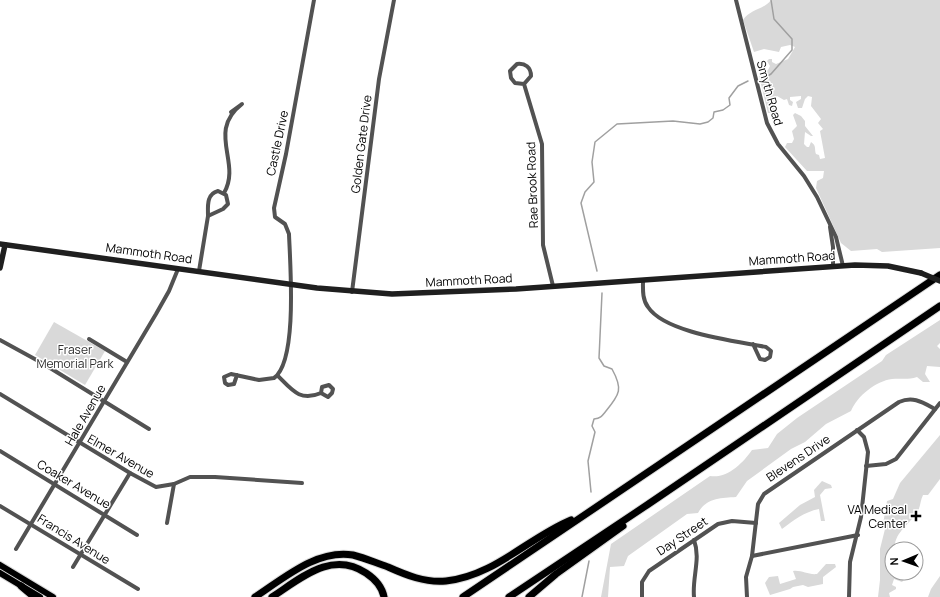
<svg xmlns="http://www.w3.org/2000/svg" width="940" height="597" font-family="Manrope,sans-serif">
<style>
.green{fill:#d9d9d9}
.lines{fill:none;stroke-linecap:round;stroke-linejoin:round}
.stream{stroke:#a0a0a0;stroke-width:1.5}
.primary-casing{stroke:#dbdbdb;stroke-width:8}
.highway-casing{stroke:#dbdbdb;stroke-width:9}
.street{stroke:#525252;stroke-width:4}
.secondary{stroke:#1f1f1f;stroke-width:5.5}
.primary{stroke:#000;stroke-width:6}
.highway{stroke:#000;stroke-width:7}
.secondary-bridge{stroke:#1f1f1f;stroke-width:5.5}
.poi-dot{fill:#000;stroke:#fff;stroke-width:1.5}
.labels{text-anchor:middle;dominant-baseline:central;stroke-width:3;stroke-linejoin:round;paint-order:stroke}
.street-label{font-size:12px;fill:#000;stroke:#fff}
.park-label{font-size:12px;fill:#303030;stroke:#fff}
.poi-label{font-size:12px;fill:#000;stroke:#fff;text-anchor:end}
</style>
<rect width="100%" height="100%" fill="#fff"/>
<g class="green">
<path d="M 771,0 L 940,0 L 940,248 L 882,252 L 877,249 L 851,251 L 841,243 L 816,188 L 817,181 L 823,178 L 824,171 L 807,171 L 785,147 L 787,143 L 792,143 L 794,139 L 792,131 L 797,126 L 793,115 L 795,113 L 801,116 L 805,121 L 805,126 L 813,136 L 811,136 L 805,132 L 804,144 L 807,147 L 809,147 L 811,142 C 817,146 814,149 816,154 L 819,155 L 820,159 L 825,158 L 820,131 L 823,129 L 818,123 L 821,119 L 811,106 L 812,97 L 808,96 L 805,99 L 802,108 L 798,108 L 796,102 L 801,99 L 801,96 L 790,97 L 790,100 L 793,102 L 792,106 L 789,105 L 787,99 L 784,100 L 777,96 C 774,102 776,108 773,113 L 768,113 L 759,76 L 768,70 L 770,66 L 767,61 L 769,59 L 772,59 L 772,62 L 776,64 L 788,59 L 795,47 L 790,45 L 781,47 L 779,52 L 764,49 L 754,52 L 743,20 C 750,9 765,9 771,0 Z"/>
<path d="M 940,320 L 940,343 L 937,346 L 940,349 L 940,367 L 927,366 L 925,374 L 930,382 L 923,382 L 917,377 C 908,380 901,378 892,379 C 876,381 857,396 851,411 L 826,424 L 805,442 L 791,449 L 747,481 L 736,497 C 721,498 706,498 698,513 L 687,514 L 628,556 L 624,566 L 610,567 L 608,597 L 601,597 L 611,544 L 710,476 C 727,479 743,463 752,450 L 768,448 L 777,434 L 797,418 L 882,361 L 886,355 Z"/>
<path d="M 54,322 L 105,351 L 85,385 L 35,355 Z"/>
<path d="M 940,435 L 940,479 L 928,495 L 923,495 C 920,501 921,506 917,513 C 910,523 893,534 895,549 L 892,549 L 892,573 L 910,573 L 902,582 L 894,579 L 892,585 L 896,587 L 896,589 L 889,593 L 890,597 L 878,597 L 880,580 L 880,549 L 885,529 L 883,524 L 887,501 L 893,499 L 900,483 Z"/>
<path d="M 822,481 L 831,485 L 832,488 L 825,489 L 820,495 L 825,521 L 821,521 L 819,509 C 804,512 794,520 782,529 L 779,523 L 800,505 L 815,497 L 814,490 Z"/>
<path d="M 826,564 L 835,564 L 836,567 L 823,577 L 823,584 L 808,587 L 803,585 L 793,587 L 790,589 L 770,595 L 765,583 L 769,577 L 778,576 L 780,584 L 796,579 L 793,571 C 802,570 808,575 817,574 Z"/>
<path d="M 940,576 L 940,597 L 928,597 L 931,589 Z"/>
</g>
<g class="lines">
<g class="stream">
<path d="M 764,78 L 771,74 L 792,50 L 792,39 L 774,19 L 771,0"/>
<path d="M 597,271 L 581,203 L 585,192 L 594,182 L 592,162 L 595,142 L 617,124 L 673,121 L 700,124 L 708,122 L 713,118 L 714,112 L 723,110 L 730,105 L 729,98 L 738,86 L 748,81"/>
<path d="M 591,492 L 588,461 L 595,432 L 592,426 L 594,419 C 601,418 602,416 606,411 C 620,394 623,389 612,369 L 604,366 L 599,358 L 602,293"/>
<path d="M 582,597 L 589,561"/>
</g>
<defs>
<g id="primary">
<path d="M 0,565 L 53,597"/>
<path d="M 0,573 L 40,597"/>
</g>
<g id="highway">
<path d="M 21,586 L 34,597"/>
<path d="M 255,597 C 284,578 317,549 353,555 C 365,558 376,563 388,567 C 406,575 425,583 446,581 C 494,576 528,538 571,520"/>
<path d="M 272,597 C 301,578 332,550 366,573 C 375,579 382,586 384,597"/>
<path d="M 463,597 L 940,275"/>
<path d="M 509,597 L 647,505 L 940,306"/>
<path d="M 529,597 L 556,574 L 623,526"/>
</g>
</defs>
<use href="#primary" class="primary-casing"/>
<use href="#highway" class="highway-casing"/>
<g class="street">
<path d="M 736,0 L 767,123 L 778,144 L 804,176 L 817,197 L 836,237 L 843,266"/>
<path d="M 524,84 L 531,76 C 531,67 525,63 517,64 L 510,71 L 511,78 L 515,83 L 524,84 L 542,144 L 543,245 L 553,286"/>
<path d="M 218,191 L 226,195 L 228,204 L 223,209 L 208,216 C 208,207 206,194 218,191 Z"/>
<path d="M 224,193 C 242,162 206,132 242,104 L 231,112"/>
<path d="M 830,227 L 833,247 L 833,267"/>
<path d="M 199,271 L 208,216"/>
<path d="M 643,280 C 643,289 642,299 648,307 C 665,333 736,341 766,347 L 771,351 L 770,357 L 765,360 L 760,359 L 753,344"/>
<path d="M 352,292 L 379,79 L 394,0"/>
<path d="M 89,339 L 127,362"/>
<path d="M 0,340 L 42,363 L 149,429"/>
<path d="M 237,375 L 234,384 L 228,385 L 225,383 L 224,377 L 231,374 L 259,380 L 274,378 C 298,361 290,263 289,234 L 285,224 L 275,217 L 274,208 L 286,154 L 314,0"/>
<path d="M 278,376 C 292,390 300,402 321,393 L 328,397 L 332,393 L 333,389 L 329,385 L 322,387 L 321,393"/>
<path d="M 0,394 L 130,473 L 156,487 L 174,484 L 190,477 L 215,477 L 302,483"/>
<path d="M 0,451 L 137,535"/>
<path d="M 866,466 L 886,464 L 896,459 L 940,403"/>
<path d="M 0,506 L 138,589"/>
<path d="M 167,523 L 174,484"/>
<path d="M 694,540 C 701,559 692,577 694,597"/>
<path d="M 16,549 L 156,314 L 169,291 L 178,269"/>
<path d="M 752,556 L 858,535"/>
<path d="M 73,567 L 130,473"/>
<path d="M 642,597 L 642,582 L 649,571 L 718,524 L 732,521 L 756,523"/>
<path d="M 747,597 L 746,577 L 752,556 L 758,504 L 764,494 L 899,402 C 913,396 922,402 935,409"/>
<path d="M 849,597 L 850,562 L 861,517 L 868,452 L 864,437 L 857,430"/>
</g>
<g class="secondary">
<path d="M 0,244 L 317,288 L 392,294 L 516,289 L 855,265 L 888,266 L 921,273"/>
<path d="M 0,268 L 5,245"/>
</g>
<use href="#primary" class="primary"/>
<use href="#highway" class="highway"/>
<path class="secondary-bridge" d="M 921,273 L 940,281"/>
</g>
<path class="poi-dot" d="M914 510h4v4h4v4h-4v4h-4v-4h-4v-4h4z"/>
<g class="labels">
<g class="street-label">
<text transform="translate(770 93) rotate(74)">Smyth Road</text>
<text transform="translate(277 143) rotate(-78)">Castle Drive</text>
<text transform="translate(361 144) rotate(-83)">Golden Gate Drive</text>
<text transform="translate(532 185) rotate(-92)">Rae Brook Road</text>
<text transform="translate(149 253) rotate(8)">Mammoth Road</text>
<text transform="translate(792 258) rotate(-4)">Mammoth Road</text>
<text transform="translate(469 280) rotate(-3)">Mammoth Road</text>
<text transform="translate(85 415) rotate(-60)">Hale Avenue</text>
<text transform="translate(121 456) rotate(30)">Elmer Avenue</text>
<text transform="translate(798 458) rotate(-34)">Blevens Drive</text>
<text transform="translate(74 484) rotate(31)">Coaker Avenue</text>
<text transform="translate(682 536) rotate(-34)">Day Street</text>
<text transform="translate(74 539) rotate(32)">Francis Avenue</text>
</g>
<g class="park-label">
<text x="75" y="349">Fraser<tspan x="75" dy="14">Memorial Park</tspan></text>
</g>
<g class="poi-label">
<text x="907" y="509">VA Medical<tspan x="907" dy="14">Center</tspan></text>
</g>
</g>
<g transform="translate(904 561) rotate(268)"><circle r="19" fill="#ffffff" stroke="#999999"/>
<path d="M0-3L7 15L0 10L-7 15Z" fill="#000000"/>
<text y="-6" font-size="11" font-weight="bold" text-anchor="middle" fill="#000000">N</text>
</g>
</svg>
